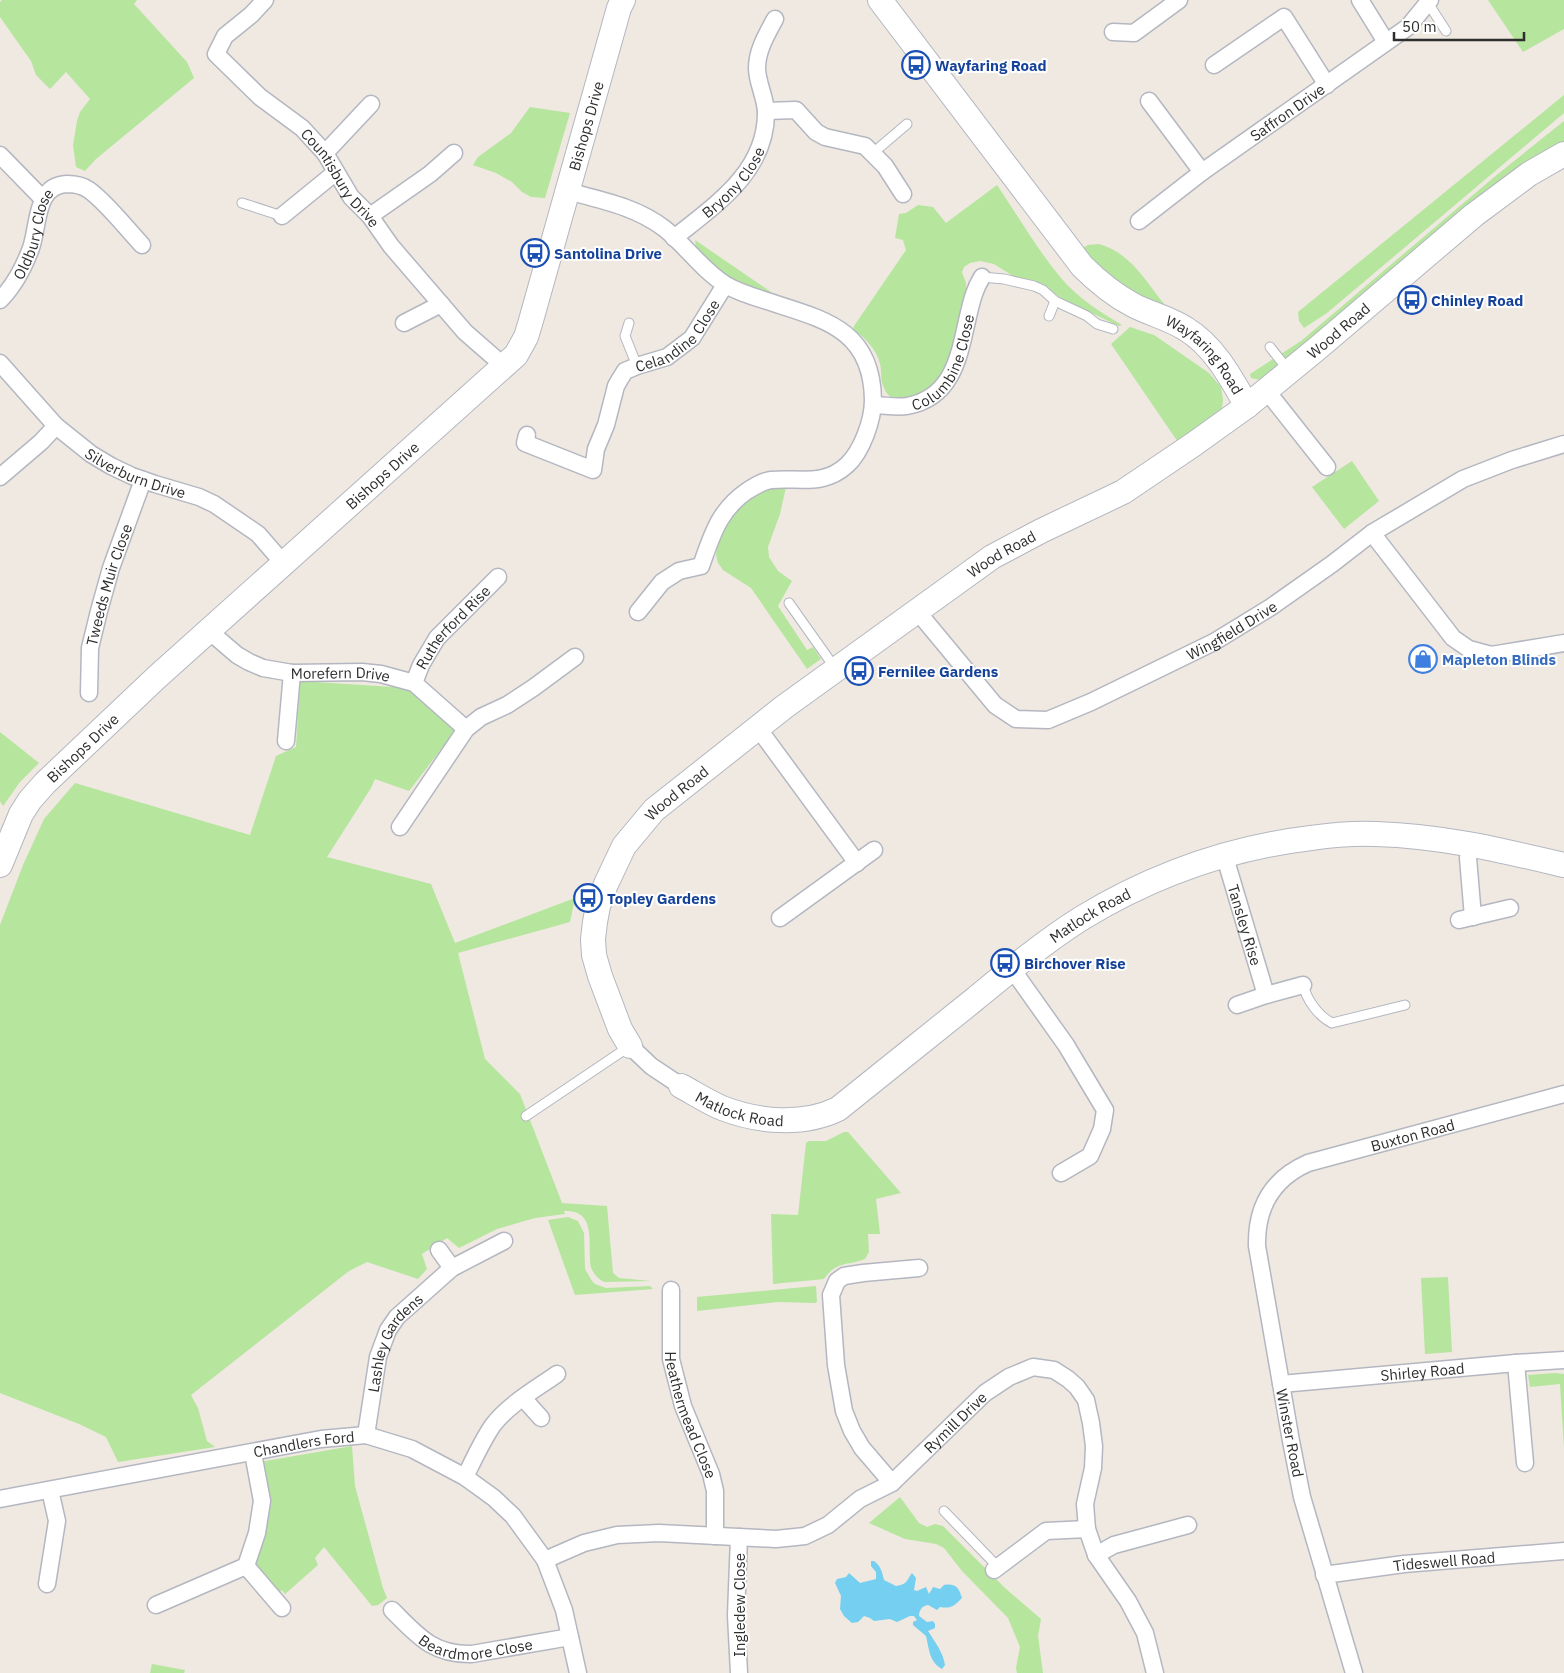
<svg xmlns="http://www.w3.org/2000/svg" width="1564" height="1673" font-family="'IBM Plex Sans',sans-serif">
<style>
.green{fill:#b6e59e}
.water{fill:#75cff0}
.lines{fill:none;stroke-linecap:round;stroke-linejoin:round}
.lane-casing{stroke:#b4b7c1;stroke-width:11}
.street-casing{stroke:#b4b7c1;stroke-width:19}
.secondary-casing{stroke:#b4b7c1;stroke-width:26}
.lane{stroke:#fff;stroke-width:9}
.street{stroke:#fff;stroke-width:16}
.secondary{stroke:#fff;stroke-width:24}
.labels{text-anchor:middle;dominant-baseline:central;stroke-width:4;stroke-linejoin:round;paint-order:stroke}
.transit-label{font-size:15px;font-weight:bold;fill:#164399;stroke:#fff;text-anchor:start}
.street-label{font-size:15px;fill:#2e2e2e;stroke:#fff}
.shop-label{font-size:15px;font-weight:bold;fill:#366cbe;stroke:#fff;text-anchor:start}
</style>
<rect width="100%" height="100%" fill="#efe9e1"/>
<g class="green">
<path d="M 2,0 L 137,0 L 134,4 L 187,62 L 194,78 L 96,159 L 85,171 L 76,167 L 73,145 L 77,121 L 80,112 L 90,99 L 66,72 L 50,89 L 36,75 L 31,61 L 0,17 L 0,2 Z"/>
<path d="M 1488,0 L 1564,0 L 1564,29 L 1523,52 Z"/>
<path d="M 1564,95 L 1564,113 L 1327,313 L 1304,328 L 1299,321 L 1298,312 Z"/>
<path d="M 530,107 L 570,113 L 545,198 L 531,197 L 522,192 L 512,182 L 496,173 L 473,165 L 478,157 L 511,133 Z"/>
<path d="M 1564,121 L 1564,144 L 1265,381 L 1251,378 L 1250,374 L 1301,341 L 1493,178 Z"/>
<path d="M 997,185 C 1018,216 1037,249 1061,278 C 1078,298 1100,312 1122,325 L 1119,326 L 1062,299 L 1043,284 L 1013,276 L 994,264 L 980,261 L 970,263 L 964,267 L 962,272 L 966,283 L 966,295 L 952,357 L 938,380 L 931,388 L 914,397 L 894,400 C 890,396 886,394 884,388 C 880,381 882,372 880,364 C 877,350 865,337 853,330 L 854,326 L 906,250 L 903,240 L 895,238 L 899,214 L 906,213 L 918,205 L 933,207 L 946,223 Z"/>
<path d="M 695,240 L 771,292 L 771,296 L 732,281 L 710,263 L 696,247 Z"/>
<path d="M 1099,244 C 1131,253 1145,281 1165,305 L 1162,308 L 1123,293 L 1081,249 L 1088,245 Z"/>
<path d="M 1130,327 L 1154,335 L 1209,373 L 1221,387 L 1223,400 L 1221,415 L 1182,448 L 1111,344 Z"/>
<path d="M 1352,461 L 1379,501 L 1344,529 L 1312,487 Z"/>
<path d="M 786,487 L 780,514 L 768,547 L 769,557 L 778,571 L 792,581 L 778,606 L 807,650 L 813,647 L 821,659 L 807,669 L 751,588 L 723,570 L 718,563 L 716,555 L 718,540 L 724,524 L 742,504 L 764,490 Z"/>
<path d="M 300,681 L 408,688 L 456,730 L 409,791 L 375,779 L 371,788 L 327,857 L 431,884 L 455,943 L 575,898 L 570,922 L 458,953 L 485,1059 L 520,1094 L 562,1203 L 607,1206 L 613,1273 L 619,1278 L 651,1281 L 604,1282 C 598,1279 593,1274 591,1267 C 587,1246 598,1209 564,1211 L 565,1214 L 535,1218 L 497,1229 L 459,1248 L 447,1238 L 422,1254 L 427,1269 L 418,1279 L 367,1262 L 349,1271 L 191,1395 L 198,1408 L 207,1441 L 215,1447 L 118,1462 L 106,1437 L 79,1424 L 0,1393 L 0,925 L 23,865 L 44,819 L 75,783 L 250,835 L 276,756 L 296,747 Z"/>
<path d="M 0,732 L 39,763 L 20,782 L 3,806 L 0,801 Z"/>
<path d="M 844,1132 L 848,1132 L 901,1193 L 876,1199 L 880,1234 L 868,1234 L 869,1252 L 865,1259 C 847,1266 836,1261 824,1279 L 773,1284 L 771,1214 L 798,1215 L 806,1143 L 809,1141 L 826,1141 Z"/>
<path d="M 568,1217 L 578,1221 L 584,1233 L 585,1269 L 592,1281 L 595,1284 L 606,1288 L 650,1286 L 653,1289 L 575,1295 L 548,1220 Z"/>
<path d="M 1448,1277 L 1452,1352 L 1425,1354 L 1421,1278 Z"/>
<path d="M 816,1286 L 817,1302 L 815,1303 L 778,1302 L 697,1311 L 697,1297 Z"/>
<path d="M 1555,1373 L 1564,1374 L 1564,1448 L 1560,1384 L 1530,1387 L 1528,1375 Z"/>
<path d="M 352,1446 L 355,1486 L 383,1588 L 387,1598 L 378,1605 L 372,1606 L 324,1547 L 315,1558 L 318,1565 L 285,1594 L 282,1590 L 278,1594 L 255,1565 L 260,1462 Z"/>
<path d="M 900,1497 L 919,1523 L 927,1527 L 935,1524 L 943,1526 L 1005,1588 L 1041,1619 L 1038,1636 L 1043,1673 L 1017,1673 L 1016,1668 L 1020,1647 L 1008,1618 L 962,1571 L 944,1548 L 936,1544 L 905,1539 L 869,1523 Z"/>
<path d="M 152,1664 L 185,1670 L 184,1673 L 150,1673 Z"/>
</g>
<path class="water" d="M 871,1561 L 874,1561 C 881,1566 882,1572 884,1580 L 896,1586 C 908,1584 906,1581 912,1573 L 916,1578 L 914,1590 L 917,1591 L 926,1587 L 929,1594 L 933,1587 L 940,1589 L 944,1585 C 956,1583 959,1588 962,1598 C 954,1606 951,1609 940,1607 L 937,1610 L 928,1605 C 922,1606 919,1610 919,1616 L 927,1622 L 933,1621 L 935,1624 L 935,1628 L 928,1631 C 935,1642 943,1652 945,1665 L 942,1669 C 929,1662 929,1648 926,1636 L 913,1625 L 913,1622 L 917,1620 L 914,1616 L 910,1616 L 897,1622 L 890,1619 L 874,1621 L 870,1618 L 864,1616 L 858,1622 L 852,1623 L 844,1616 L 840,1609 L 841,1596 L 835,1583 L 837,1579 L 846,1577 L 849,1573 L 860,1583 L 876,1579 L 876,1572 L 871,1566 Z"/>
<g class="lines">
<defs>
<g id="lane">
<path d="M 1428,3 L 1446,31"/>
<path d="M 873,153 L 907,124"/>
<path d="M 242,203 L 282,216"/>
<path d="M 982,277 L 1004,279 L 1034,286 L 1043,290 L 1055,301 L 1087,316 L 1097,324 L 1113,329"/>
<path d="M 1049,316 L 1055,301"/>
<path d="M 629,323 L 625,336 L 637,366"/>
<path d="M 1270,347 L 1289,371"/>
<path d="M 789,603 L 835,668"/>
<path d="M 1303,985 C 1307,1000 1318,1016 1332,1023 L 1405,1005"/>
<path d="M 526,1116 L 630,1046"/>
<path d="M 944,1511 L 998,1567"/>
</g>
<g id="street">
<path id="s1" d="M 265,0 L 251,15 L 225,36 L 216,54 L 260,97 L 302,128 L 325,153 L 351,197 L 370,216 L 391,246 L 465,332 L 504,366"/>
<path d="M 1360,0 L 1386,42"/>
<path d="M 1113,32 L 1134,33 L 1179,0"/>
<path d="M 1214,65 L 1284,17 L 1327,85"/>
<path d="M 1149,101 L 1202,172"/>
<path d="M 766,111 L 796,110 L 816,132 L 825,137 L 865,146 L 885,166 L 903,194"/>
<path d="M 325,153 L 371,104"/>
<path d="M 0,155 L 42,198"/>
<path d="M 567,191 C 601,200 637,207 665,229 C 686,246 702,270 726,285 C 738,292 751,296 764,300 C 821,319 872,327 873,400 C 873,420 862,451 847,465 C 823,487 799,477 771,480 C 763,481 755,486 747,491 C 719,510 712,535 701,566 L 679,571 L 662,582 L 638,612"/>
<path d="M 282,216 L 336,172"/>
<path d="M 370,216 L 430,174 L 454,153"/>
<path id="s2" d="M 1139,221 L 1202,172 L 1408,27 L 1430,0"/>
<path id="s3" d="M 674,238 C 715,205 766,172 766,113 C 766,98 757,83 757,68 C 757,50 767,34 775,19"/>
<path id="s4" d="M 0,300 C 14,286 24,267 31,248 C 39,225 35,185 67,184 C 74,184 82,185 89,190 C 107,203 126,228 142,245"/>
<path d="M 404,323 L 441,304"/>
<path id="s5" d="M 0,363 L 56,426 L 91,454 L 111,466 L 132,476 L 155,484 L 199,497 L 214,504 L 258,534 L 284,564"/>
<path d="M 1266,390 L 1327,467"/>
<path id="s6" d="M 873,405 C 884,405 897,408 907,406 C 963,396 960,336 974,294 C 976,288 979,282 982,277"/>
<path id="s7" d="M 527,435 L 525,443 L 593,470 L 596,449 L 606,425 L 616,386 L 620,379 L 625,371 L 637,366 L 667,357 L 692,338 L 725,285"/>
<path d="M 0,477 L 41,442 L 56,426"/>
<path d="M 1372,533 L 1453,638 L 1469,649 L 1491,655 L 1564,643"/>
<path id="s8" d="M 917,611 L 995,705 L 1016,719 L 1048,720 L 1091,702 L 1214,642 L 1271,607 L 1332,564 L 1372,533 L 1463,479 L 1512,460 L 1564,444"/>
<path id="s9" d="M 209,631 L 237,655 L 249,662 L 263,668 L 292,673 L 362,672 L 381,674 L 414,683 L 466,729"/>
<path id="s10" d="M 414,683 L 421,665 L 437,638 L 498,577"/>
<path id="s11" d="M 89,693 L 90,648 L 99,611 L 111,568 L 143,480"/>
<path d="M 758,728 L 857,863"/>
<path d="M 286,741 L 292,673"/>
<path d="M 400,827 L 466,729 L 481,717 L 507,705 L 533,688 L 575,657"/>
<path d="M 1471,843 L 1468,858 L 1473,917"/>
<path id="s12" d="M 1224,854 L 1266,995"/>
<path d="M 780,918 L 874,850"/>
<path d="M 1459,920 L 1510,908"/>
<path d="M 1012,969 L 1066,1045 L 1105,1110 L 1102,1129 L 1090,1156 L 1061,1173"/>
<path d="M 1237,1005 L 1266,995 L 1303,985"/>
<path d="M 630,1046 L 651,1066 L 681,1086"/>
<path d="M 439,1250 L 452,1268"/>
<path id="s13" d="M 671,1290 L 671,1359 L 683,1406 L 711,1474 L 715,1491 L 715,1536"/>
<path d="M 1516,1363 L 1525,1463"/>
<path id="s14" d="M 1281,1384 L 1516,1363 L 1564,1360"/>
<path d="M 523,1398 L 541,1418"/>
<path id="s15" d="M 366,1435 L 378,1357 L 388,1330 L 397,1317 L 452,1268 L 504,1241"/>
<path d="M 465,1477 C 474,1459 482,1441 493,1425 C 509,1404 536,1389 557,1374"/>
<path d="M 892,1483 L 862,1448 L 852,1431 L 844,1411 L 836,1365 L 831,1295 L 837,1281 L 844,1276 L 863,1273 L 919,1268"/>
<path id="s16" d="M 0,1499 L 321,1439 L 366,1435 L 412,1449 L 465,1477 L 494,1498 L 513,1516 L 545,1560 L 564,1610 L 578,1673"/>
<path d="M 739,1537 L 736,1615 L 739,1673"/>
<path d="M 1096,1555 L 1114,1545 L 1188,1525"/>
<path id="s17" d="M 545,1560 L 584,1543 L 617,1535 L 659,1533 L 776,1539 L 805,1536 L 828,1525 L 860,1499 L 892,1483 L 985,1393 L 1009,1377 L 1033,1367 L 1054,1370 L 1068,1379 L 1077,1387 L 1086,1400 L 1091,1423 L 1094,1446 L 1093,1468 L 1085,1504 L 1087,1529 L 1096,1555 L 1128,1601 L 1145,1633 L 1155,1673"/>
<path d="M 246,1566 L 282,1608"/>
<path d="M 994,1570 L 1046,1531 L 1087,1529"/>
<path id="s18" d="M 1324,1575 L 1404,1564 L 1564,1551"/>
<path d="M 47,1584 L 57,1521 L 50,1490"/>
<path d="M 156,1605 L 246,1566 L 257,1533 L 262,1501 L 253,1453"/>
<path id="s19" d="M 392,1610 C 418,1636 433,1655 472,1654 L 570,1637"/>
<path id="s20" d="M 1354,1673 L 1302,1497 L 1291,1441 L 1257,1246 C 1256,1207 1272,1179 1308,1163 L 1564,1094"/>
</g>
<g id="secondary">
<path id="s21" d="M 880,0 L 1082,266 C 1097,281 1114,295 1133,305 C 1150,314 1169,318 1186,329 C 1214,346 1231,378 1247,406"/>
<path id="s22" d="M 0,865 L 21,814 L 30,800 L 45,783 L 157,677 L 516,355 L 526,337 L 530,324 L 619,8 L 623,0"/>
<path id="s23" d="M 630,1046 L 620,1029 L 600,976 L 594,955 L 593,939 L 595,922 L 598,906 L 606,884 L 624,846 L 654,810 L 784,707 L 992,557 L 1041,531 L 1123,492 L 1194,444 L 1247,406 L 1319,347 L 1474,215 L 1529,174 L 1564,154"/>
<path id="s24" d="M 681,1086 C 694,1093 708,1102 722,1108 C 758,1122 803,1126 838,1109 C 884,1072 929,1036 975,999 C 1009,971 1044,942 1082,918 C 1153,875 1228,848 1311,838 C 1332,835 1354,833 1376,834 C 1442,836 1500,850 1564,865"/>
</g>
</defs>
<use href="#lane" class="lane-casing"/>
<use href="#street" class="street-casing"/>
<use href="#secondary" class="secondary-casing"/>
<use href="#lane" class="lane"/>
<use href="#street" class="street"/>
<use href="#secondary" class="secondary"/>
</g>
<defs>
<symbol id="bus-ring" viewBox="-11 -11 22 22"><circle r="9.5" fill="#fff" stroke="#1a4fb4" stroke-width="1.5"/><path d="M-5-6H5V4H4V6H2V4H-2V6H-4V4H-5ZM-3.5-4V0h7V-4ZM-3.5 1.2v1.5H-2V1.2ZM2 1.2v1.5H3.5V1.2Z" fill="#1a4fb4"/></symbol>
<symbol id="shop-ring" viewBox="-11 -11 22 22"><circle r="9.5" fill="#fff" stroke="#3f7fe0" stroke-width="1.5"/><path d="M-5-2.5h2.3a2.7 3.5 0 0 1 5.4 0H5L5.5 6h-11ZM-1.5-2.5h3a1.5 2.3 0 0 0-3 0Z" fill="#3f7fe0"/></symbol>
</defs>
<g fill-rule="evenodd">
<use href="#bus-ring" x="900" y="49" width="32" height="32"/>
<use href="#bus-ring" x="519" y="237" width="32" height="32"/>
<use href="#bus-ring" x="1396" y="284" width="32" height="32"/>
<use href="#shop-ring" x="1407" y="643" width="32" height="32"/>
<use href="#bus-ring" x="843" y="655" width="32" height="32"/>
<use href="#bus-ring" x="572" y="882" width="32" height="32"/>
<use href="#bus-ring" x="989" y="947" width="32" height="32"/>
</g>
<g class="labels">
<g class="transit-label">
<text x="935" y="65">Wayfaring Road</text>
<text x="554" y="253">Santolina Drive</text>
<text x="1431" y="300">Chinley Road</text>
<text x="878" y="671">Fernilee Gardens</text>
<text x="607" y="898">Topley Gardens</text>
<text x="1024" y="963">Birchover Rise</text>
</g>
<g class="street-label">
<text stroke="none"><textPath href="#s2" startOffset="184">Saffron Drive</textPath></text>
<text stroke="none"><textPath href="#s22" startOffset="971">Bishops Drive</textPath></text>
<text stroke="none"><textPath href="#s1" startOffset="251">Countisbury Drive</textPath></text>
<text stroke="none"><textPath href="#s3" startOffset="82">Bryony Close</textPath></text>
<text stroke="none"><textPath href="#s4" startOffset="75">Oldbury Close</textPath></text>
<text stroke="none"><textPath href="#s23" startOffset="1098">Wood Road</textPath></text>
<text stroke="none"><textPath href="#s7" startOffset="252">Celandine Close</textPath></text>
<text stroke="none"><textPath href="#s6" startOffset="96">Columbine Close</textPath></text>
<text stroke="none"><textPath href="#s21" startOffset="488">Wayfaring Road</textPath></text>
<text stroke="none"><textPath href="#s5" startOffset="178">Silverburn Drive</textPath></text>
<text stroke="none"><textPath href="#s22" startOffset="551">Bishops Drive</textPath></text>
<text stroke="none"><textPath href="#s23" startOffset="692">Wood Road</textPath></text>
<text stroke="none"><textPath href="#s11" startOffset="111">Tweeds Muir Close</textPath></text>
<text stroke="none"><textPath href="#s10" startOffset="69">Rutherford Rise</textPath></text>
<text stroke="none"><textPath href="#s8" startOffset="384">Wingfield Drive</textPath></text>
<text stroke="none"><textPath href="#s9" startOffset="144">Morefern Drive</textPath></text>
<text stroke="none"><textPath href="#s22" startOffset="146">Bishops Drive</textPath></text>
<text stroke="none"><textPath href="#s23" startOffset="288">Wood Road</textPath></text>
<text stroke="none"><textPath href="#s24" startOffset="484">Matlock Road</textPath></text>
<text stroke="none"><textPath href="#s12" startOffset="74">Tansley Rise</textPath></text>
<text stroke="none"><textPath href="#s24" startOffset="64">Matlock Road</textPath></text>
<text stroke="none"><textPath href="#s20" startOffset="651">Buxton Road</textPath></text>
<text stroke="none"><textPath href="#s15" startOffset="99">Lashley Gardens</textPath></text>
<text stroke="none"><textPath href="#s14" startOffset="142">Shirley Road</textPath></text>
<text stroke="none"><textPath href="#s13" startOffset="128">Heathermead Close</textPath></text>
<text stroke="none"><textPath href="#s17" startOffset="455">Rymill Drive</textPath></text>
<text transform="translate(1290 1433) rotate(79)">Winster Road</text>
<text stroke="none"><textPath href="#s16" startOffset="309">Chandlers Ford</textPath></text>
<text stroke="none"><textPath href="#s18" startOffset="121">Tideswell Road</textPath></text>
<text transform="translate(739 1605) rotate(-90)">Ingledew Close</text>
<text stroke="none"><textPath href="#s19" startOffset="98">Beardmore Close</textPath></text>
</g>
<g class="shop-label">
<text x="1442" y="659">Mapleton Blinds</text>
</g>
</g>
<path d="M1394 32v8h130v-8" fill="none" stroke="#2e2e2e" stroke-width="2.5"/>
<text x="1402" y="32" font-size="15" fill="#2e2e2e" stroke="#ffffff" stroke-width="4" paint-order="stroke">50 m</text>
</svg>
